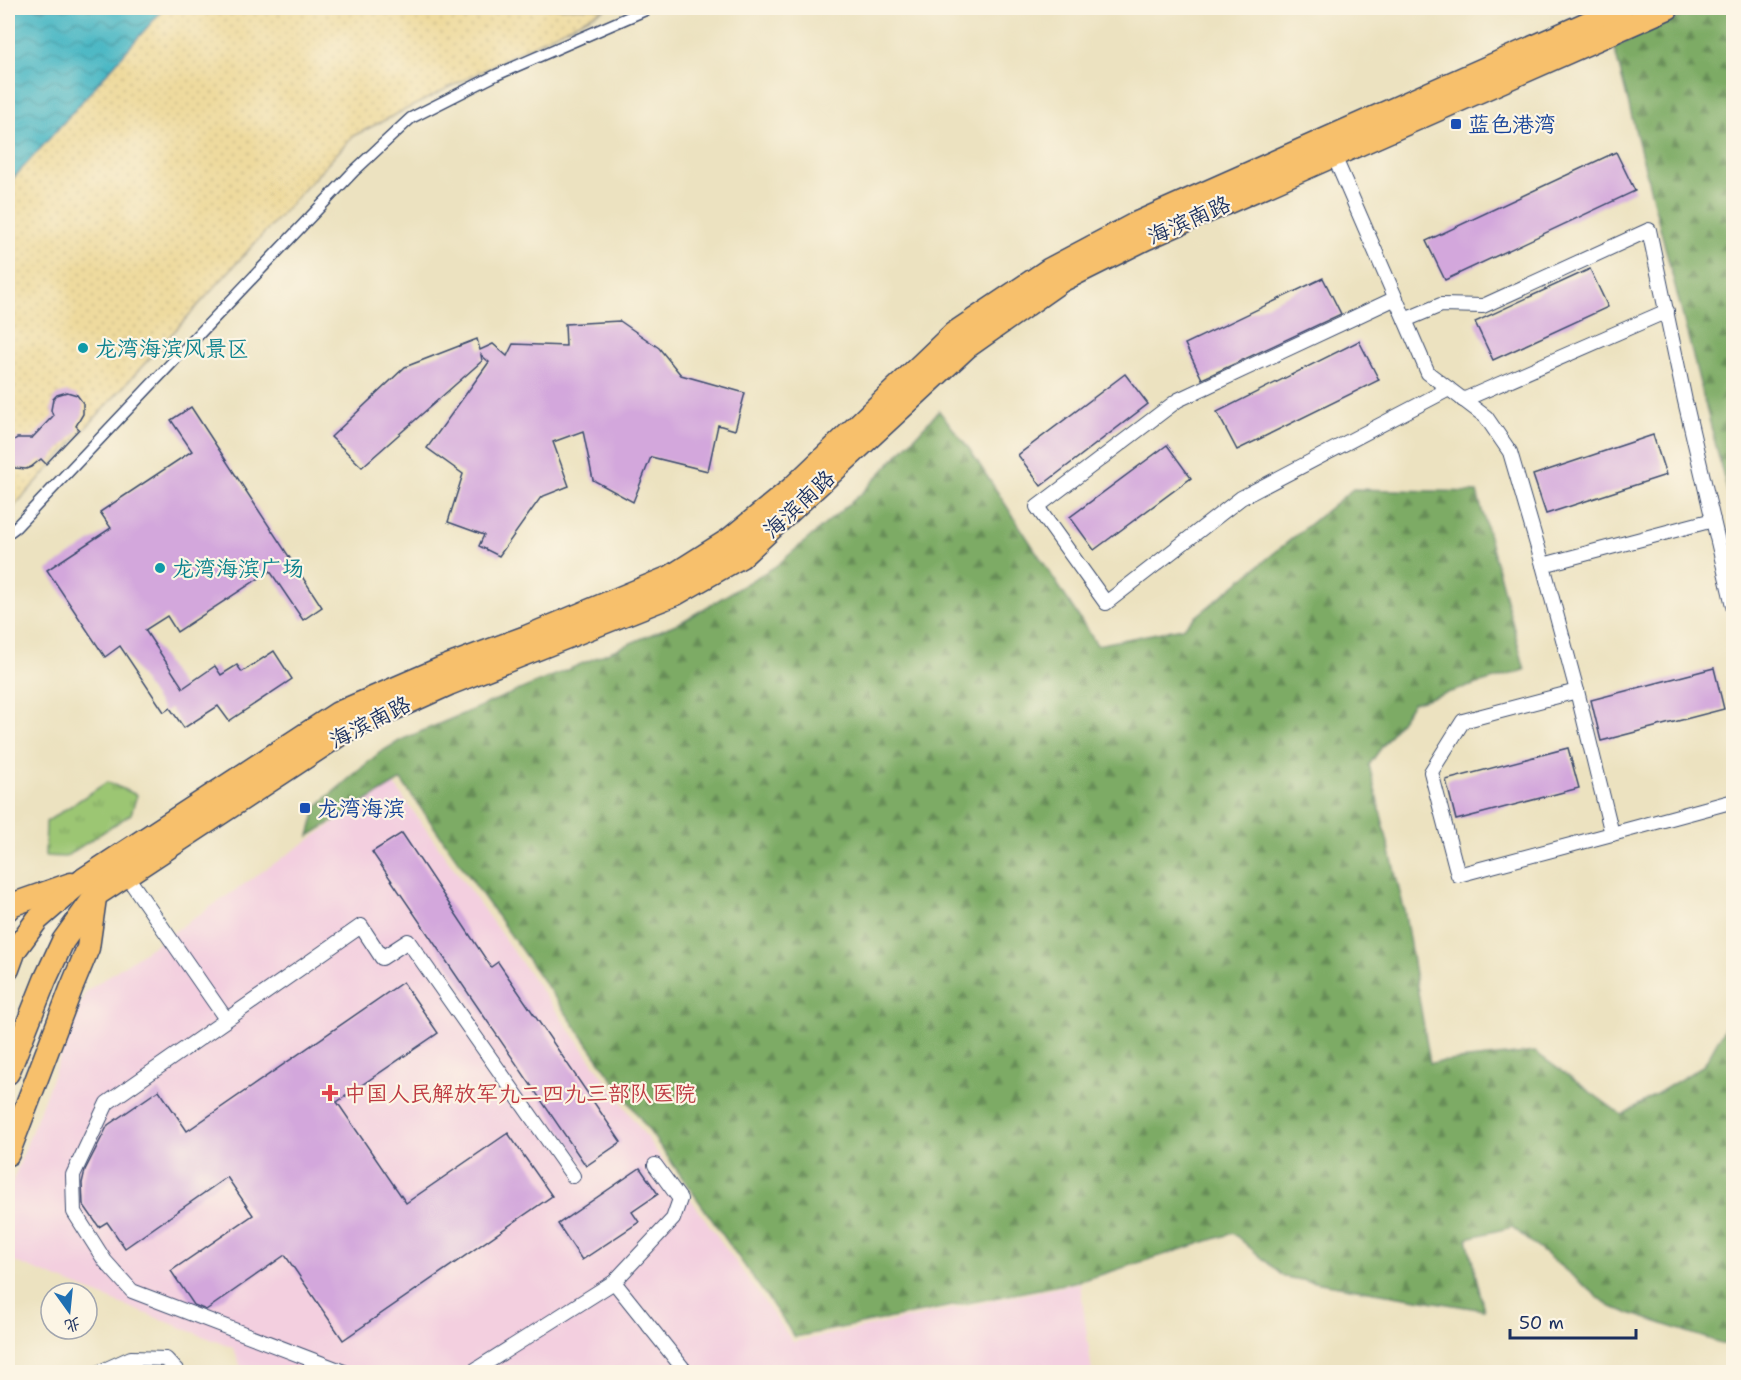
<svg xmlns="http://www.w3.org/2000/svg" width="1741" height="1380" font-family="'Shantell Sans','LXGW WenKai TC',sans-serif">
<style>
.built{fill:#f3cfdf}
.grass{fill:url(#grass-tufts);stroke:#5c7a68;stroke-width:1.5}
.forest{fill:url(#forest-firs);stroke:#4c6d62;stroke-width:1.5}
.sand{fill:url(#sand-dots);stroke:#84847e;stroke-width:1.5}
.water{fill:url(#water-waves);stroke:#327391;stroke-width:1.5}
.building{fill:#d3a7dc}
.lines{fill:none;stroke-linecap:round;stroke-linejoin:round}
.pedestrian-casing{stroke:#3a4a6d;stroke-width:13}
.minor-casing{stroke:#3a4a6d;stroke-width:16}
.trunk-casing{stroke:#3a4a6d;stroke-width:25}
.pedestrian{stroke:#fff;stroke-width:10}
.minor{stroke:#fff;stroke-width:14}
.trunk{stroke:#f7c06c;stroke-width:22}
.transit-dot{fill:#1a4fb4;stroke:#fcf5e5;stroke-width:2}
.culture-dot{fill:#0f9aa8;stroke:#fcf5e5;stroke-width:2}
.health-dot{fill:#e0444e;stroke:#fcf5e5;stroke-width:2}
.labels{text-anchor:middle;dominant-baseline:central;stroke-width:4.5;stroke-linejoin:round;paint-order:stroke}
.transit-label{font-size:22px;fill:#164399;stroke:#fcf5e5;text-anchor:start}
.street-label{font-size:22px;fill:#1b2f5e;stroke:#fcf5e5}
.culture-label{font-size:22px;fill:#0d838f;stroke:#fcf5e5;text-anchor:start}
.health-label{font-size:22px;fill:#be3a42;stroke:#fcf5e5;text-anchor:start}
</style>
<defs>
<pattern id="grass-tufts" width="24" height="20" patternUnits="userSpaceOnUse" patternTransform="scale(1.5)"><rect width="24" height="20" fill="#9cc673"/><path d="M3 7l-1-3M5 7V3M7 7l1-3M15 17l-1-3M17 17v-4M19 17l1-3" fill="none" stroke="#7ea162"/></pattern>
<pattern id="forest-firs" width="22" height="20" patternUnits="userSpaceOnUse" patternTransform="scale(1.5)"><rect width="22" height="20" fill="#7dab65"/><path d="M5 1l3.5 6h-7zM16 11l3.5 6h-7z" fill="#668c56"/></pattern>
<pattern id="sand-dots" width="8" height="8" patternUnits="userSpaceOnUse" patternTransform="scale(1.5)"><rect width="8" height="8" fill="#eeda9e"/><path d="M2 2h.1M6 6h.1" fill="none" stroke="#ccbb8a" stroke-width="1.8" stroke-linecap="round"/></pattern>
<pattern id="water-waves" width="16" height="10" patternUnits="userSpaceOnUse" patternTransform="scale(1.5)"><rect width="16" height="10" fill="#49b7c4"/><path d="M0 5q4-4 8 0t8 0" fill="none" stroke="#3c95a2"/></pattern>
</defs>
<rect width="100%" height="100%" fill="#fcf5e5"/>
<filter id="ink" filterUnits="userSpaceOnUse"><feTurbulence type="fractalNoise" baseFrequency=".0167" numOctaves="2"/><feDisplacementMap in="SourceGraphic" scale="12" xChannelSelector="R" yChannelSelector="G"/><feConvolveMatrix kernelMatrix="1 2 1 2 8 2 1 2 1" color-interpolation-filters="sRGB"/></filter>
<filter id="wash" filterUnits="userSpaceOnUse"><feTurbulence type="fractalNoise" baseFrequency=".008" numOctaves="4" result="noise"/><feDisplacementMap in="SourceGraphic" scale="24" xChannelSelector="R" yChannelSelector="G"/><feGaussianBlur stdDeviation="1.35" result="paint"/><feColorMatrix in="noise" values="0 0 0 0 0 0 0 0 0 0 0 0 0 0 0 0 0 1.4 0 .05"/><feComposite in="paint" operator="in"/></filter>
<g filter="url(#wash)">
<rect width="100%" height="100%" fill="#ece2c0"/>
<path class="built" d="M 393,783 L 793,1342 L 1080,1283 L 1092,1372 L 243,1372 L 233,1348 L 8,1259 L 8,1193 L 85,992 Z"/>
<path class="grass" d="M 107,782 L 137,795 L 131,814 L 65,857 L 45,856 L 46,822 Z"/>
<g class="forest">
<path d="M 1699,8 L 1733,8 L 1733,513 L 1614,47 Z"/>
<path d="M 939,411 L 970,450 L 1097,645 L 1182,628 L 1353,489 L 1477,492 L 1525,670 L 1413,703 L 1369,765 L 1404,909 L 1430,1063 L 1535,1052 L 1622,1115 L 1704,1065 L 1733,1013 L 1733,1347 L 1611,1307 L 1512,1227 L 1467,1238 L 1484,1310 L 1284,1277 L 1233,1233 L 1084,1280 L 795,1337 L 401,780 L 309,836 L 317,806 L 379,753 L 401,740 L 683,621 L 776,566 L 863,492 Z"/>
</g>
<path class="sand" d="M 164,8 L 607,8 L 353,136 L 8,513 L 8,184 L 48,140 Z"/>
<path class="water" d="M 8,8 L 164,8 L 48,140 L 8,184 Z"/>
<g id="blocks">
<g class="building">
<path d="M 1616,152 L 1635,191 L 1445,280 L 1426,241 Z"/>
<path d="M 1590,269 L 1608,307 L 1493,360 L 1475,322 Z"/>
<path d="M 1323,278 L 1341,314 L 1202,379 L 1185,344 Z"/>
<path d="M 620,321 L 659,348 L 681,375 L 745,393 L 735,430 L 718,425 L 708,471 L 651,457 L 633,502 L 593,480 L 583,431 L 553,442 L 569,486 L 541,497 L 499,556 L 479,546 L 484,535 L 448,522 L 463,474 L 427,448 L 489,362 L 481,355 L 482,361 L 362,467 L 331,437 L 405,367 L 477,339 L 480,350 L 493,344 L 507,356 L 513,344 L 566,346 L 565,324 Z"/>
<path d="M 1359,341 L 1379,380 L 1237,450 L 1217,412 Z"/>
<path d="M 1125,374 L 1148,404 L 1041,486 L 1018,455 Z"/>
<path d="M 67,392 L 77,395 L 83,403 L 83,414 L 76,426 L 79,429 L 46,464 L 41,459 L 31,467 L 26,469 L 15,468 L 8,459 L 9,444 L 17,438 L 32,438 L 53,416 L 51,410 L 53,399 L 57,395 Z"/>
<path d="M 191,407 L 322,607 L 303,620 L 270,571 L 177,632 L 167,616 L 145,630 L 183,688 L 215,666 L 221,675 L 237,665 L 242,672 L 274,651 L 292,679 L 229,721 L 218,706 L 184,728 L 170,708 L 164,712 L 120,646 L 105,657 L 47,570 L 111,528 L 100,512 L 192,451 L 171,420 Z"/>
<path d="M 1653,435 L 1666,475 L 1546,514 L 1533,475 Z"/>
<path d="M 1167,445 L 1191,478 L 1094,550 L 1070,517 Z"/>
<path d="M 1714,668 L 1724,709 L 1601,741 L 1591,700 Z"/>
<path d="M 1568,748 L 1579,788 L 1456,820 L 1446,780 Z"/>
<path d="M 402,833 L 491,967 L 498,962 L 621,1142 L 586,1166 L 372,852 Z"/>
<path d="M 403,982 L 438,1033 L 337,1102 L 406,1203 L 508,1133 L 552,1196 L 343,1340 L 285,1255 L 206,1310 L 194,1305 L 171,1271 L 253,1215 L 227,1177 L 125,1248 L 107,1222 L 99,1227 L 83,1204 L 82,1183 L 85,1170 L 108,1125 L 159,1090 L 187,1131 Z"/>
<path d="M 640,1168 L 658,1194 L 632,1212 L 639,1222 L 582,1260 L 558,1224 Z"/>
</g>
</g>
</g>
<g filter="url(#ink)">
<use href="#blocks" fill-opacity="0" stroke="#3a4a6d" stroke-width="1.5"/>
<g class="lines">
<defs>
<path id="pedestrian" d="M 8,533 L 16,527 L 354,171 L 411,118 L 496,75 L 650,8"/>
<g id="minor">
<path d="M 1334,156 L 1428,373 L 1486,417 L 1510,452 L 1543,565 L 1577,691 L 1612,834 L 1734,801"/>
<path d="M 1396,298 L 1178,400 L 1037,507 L 1106,603 L 1241,498 L 1449,389"/>
<path d="M 1405,320 L 1441,305 L 1483,306 L 1649,230 L 1685,401 L 1734,610"/>
<path d="M 1463,400 L 1667,311"/>
<path d="M 1543,565 L 1713,520"/>
<path d="M 1577,691 L 1463,721 L 1431,772 L 1458,875 L 1612,834"/>
<path d="M 126,875 L 226,1019"/>
<path d="M 614,1282 L 686,1372"/>
<path d="M 100,1372 L 131,1358 L 166,1359 L 178,1372"/>
<path d="M 344,1372 L 132,1291 L 105,1261 L 74,1212 L 73,1175 L 107,1103 L 361,926 L 382,958 L 408,941 L 573,1176"/>
<path d="M 472,1372 L 614,1282 L 673,1219 L 680,1199 L 655,1165"/>
</g>
<g id="trunk">
<path d="M 8,909 L 11,905 L 71,884"/>
<path d="M 8,969 L 15,950 L 37,920 L 84,879 L 338,713 L 442,668 L 526,637 L 670,577 L 730,539 L 791,489 L 953,334 L 1050,269 L 1137,223 L 1621,8"/>
<path d="M 8,1073 L 45,980 L 63,941 L 96,895 L 347,730 L 449,684 L 676,594 L 741,557 L 967,347 L 1061,281 L 1145,239 L 1668,8"/>
<path d="M 8,1154 L 71,989 L 88,948 L 95,898"/>
</g>
</defs>
<use href="#pedestrian" class="pedestrian-casing"/>
<use href="#minor" class="minor-casing"/>
<use href="#trunk" class="trunk-casing"/>
<use href="#pedestrian" class="pedestrian"/>
<use href="#minor" class="minor"/>
<use href="#trunk" class="trunk"/>
</g>
</g>
<g class="transit-dot">
<rect x="1450" y="118" width="12" height="12" rx="3"/>
<rect x="299" y="802" width="12" height="12" rx="3"/>
</g>
<g class="culture-dot">
<circle cx="83" cy="348" r="6"/>
<circle cx="160" cy="568" r="6"/>
</g>
<path class="health-dot" d="M327 1084h6v6h6v6h-6v6h-6v-6h-6v-6h6z"/>
<g class="labels">
<g class="transit-label">
<text x="1468" y="124">蓝色港湾</text>
<text x="317" y="808">龙湾海滨</text>
</g>
<g class="street-label">
<text transform="translate(1189 220) rotate(-24)">海滨南路</text>
<text transform="translate(799 504) rotate(-43)">海滨南路</text>
<text transform="translate(370 722) rotate(-27)">海滨南路</text>
</g>
<g class="culture-label">
<text x="95" y="348">龙湾海滨风景区</text>
<text x="172" y="568">龙湾海滨广场</text>
</g>
<g class="health-label">
<text x="344" y="1093">中国人民解放军九二四九三部队医院</text>
</g>
</g>
<rect width="1741" height="1380" fill="none" stroke="#fcf5e5" stroke-width="30"/>
<g transform="translate(69 1311) rotate(165)"><circle r="28" fill="#fcf5e5" stroke="#a2a6af" stroke-width="1.5"/>
<path d="M0-4.5L10 22L0 15L-10 22Z" fill="#1f6fb2"/>
<text y="-9" font-size="16" font-weight="bold" text-anchor="middle" fill="#1b2f5e">北</text>
</g>
<path d="M1510 1329v9h126v-9" fill="none" stroke="#1b2f5e" stroke-width="3"/>
<text x="1519" y="1329" font-size="18" fill="#1b2f5e" stroke="#fcf5e5" stroke-width="4.5" paint-order="stroke">50 m</text>
</svg>
